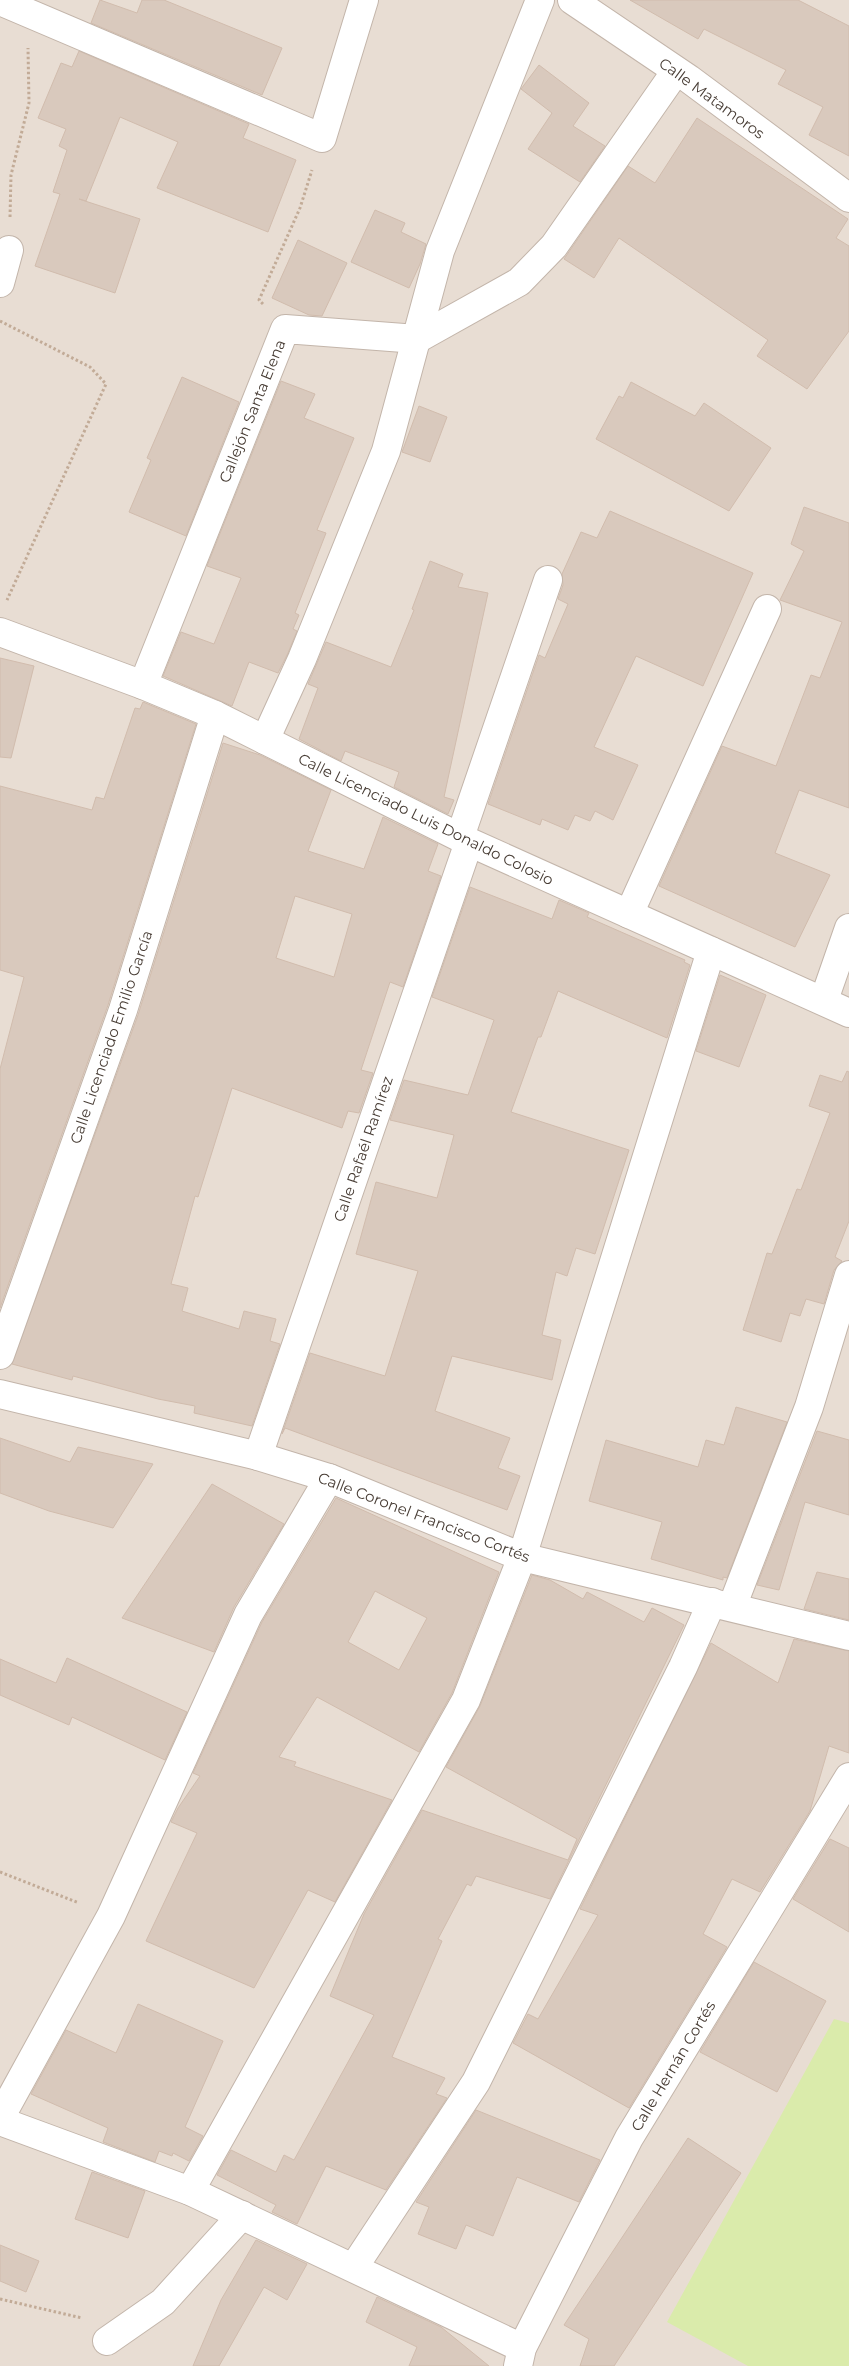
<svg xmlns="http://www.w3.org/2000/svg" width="849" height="2366" font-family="Montserrat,sans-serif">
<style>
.residential{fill:#e8ddd3}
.green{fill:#daebab}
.building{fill:#d9c9bd;stroke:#d1bcad;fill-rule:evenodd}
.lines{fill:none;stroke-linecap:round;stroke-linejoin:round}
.minor-casing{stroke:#c3b5aa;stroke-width:30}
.path{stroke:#c2ab97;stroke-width:3;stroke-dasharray:2.5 2.5;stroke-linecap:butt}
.minor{stroke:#fff;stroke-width:28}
.labels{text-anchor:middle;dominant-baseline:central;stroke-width:4.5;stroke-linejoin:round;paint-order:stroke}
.street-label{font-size:15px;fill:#473c34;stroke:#fff}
</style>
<rect width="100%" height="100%" fill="#f4ede5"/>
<rect class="residential" x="0" y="0" width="849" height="2366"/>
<path class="green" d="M 834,2019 L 849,2023 L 849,2366 L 748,2366 L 667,2322 Z"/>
<g class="building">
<path d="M 100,0 L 137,13 L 142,0 L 164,0 L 282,48 L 262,95 L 91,23 Z"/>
<path d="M 630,0 L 798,0 L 849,26 L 849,156 L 809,135 L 823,107 L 778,84 L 786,70 L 704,29 L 698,39 Z"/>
<path d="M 79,51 L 249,124 L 243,138 L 296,160 L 268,232 L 157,188 L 178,142 L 120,117 L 86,201 L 79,199 L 140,219 L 115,293 L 35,266 L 60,194 L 53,192 L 67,150 L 59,146 L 66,129 L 38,118 L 61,63 L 72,67 Z"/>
<path d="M 539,65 L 589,103 L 573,126 L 605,146 L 580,182 L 528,149 L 552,113 L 521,89 Z"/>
<path d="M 697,118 L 848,219 L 836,238 L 849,246 L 849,331 L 807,389 L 757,356 L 768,340 L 619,238 L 594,278 L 564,259 L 628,166 L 655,183 Z"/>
<path d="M 375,210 L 405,223 L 401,232 L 426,244 L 420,264 L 409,288 L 351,262 Z"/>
<path d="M 298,240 L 347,263 L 322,316 L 309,315 L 272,298 Z"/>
<path d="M 182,377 L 239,402 L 186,536 L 129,512 L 151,460 L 147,458 Z"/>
<path d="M 281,381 L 315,394 L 304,418 L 354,438 L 317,530 L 326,533 L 295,613 L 299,615 L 293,629 L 297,631 L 288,653 L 278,673 L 249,662 L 232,706 L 163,676 L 181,632 L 214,644 L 241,578 L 207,566 Z"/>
<path d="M 631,382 L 695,416 L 704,403 L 771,448 L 729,511 L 596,439 L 619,396 L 623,398 Z"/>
<path d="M 419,406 L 447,417 L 430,462 L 402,452 Z"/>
<path d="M 804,507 L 849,523 L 849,808 L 799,790 L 775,853 L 830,875 L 795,947 L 659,886 L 722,746 L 776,766 L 811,675 L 820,678 L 842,622 L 780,600 L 804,551 L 791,544 Z"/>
<path d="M 610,511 L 753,573 L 703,686 L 636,656 L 594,747 L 638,765 L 613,820 L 595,811 L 590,821 L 575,815 L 568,830 L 542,819 L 540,825 L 488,804 L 539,655 L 545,658 L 568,604 L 558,599 L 563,585 L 562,574 L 581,532 L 597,538 Z"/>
<path d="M 430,561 L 463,574 L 458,587 L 488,593 L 444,797 L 454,800 L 448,814 L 394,787 L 399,772 L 345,751 L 341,761 L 299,739 L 318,688 L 308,684 L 326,642 L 391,667 L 414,610 L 412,609 Z"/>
<path d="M 0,658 L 34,666 L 11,758 L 0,757 Z"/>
<path d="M 143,702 L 196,724 L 108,1005 L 0,1308 L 0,1069 L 24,977 L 0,970 L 0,786 L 92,810 L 96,797 L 104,799 L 135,708 L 140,709 Z"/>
<path d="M 223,743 L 260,755 L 331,790 L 308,851 L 364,869 L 383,817 L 438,844 L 428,871 L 441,876 L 403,987 L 390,982 L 361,1070 L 373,1073 L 359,1113 L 348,1111 L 342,1128 L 232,1088 L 198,1197 L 195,1196 L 171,1284 L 188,1288 L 182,1311 L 239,1329 L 244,1311 L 276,1319 L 270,1341 L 280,1344 L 252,1426 L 194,1413 L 195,1406 L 158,1399 L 73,1376 L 72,1380 L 12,1364 L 138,1015 ZM 295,896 L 352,914 L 334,977 L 276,958 Z"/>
<path d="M 470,887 L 552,919 L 559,900 L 589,913 L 587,917 L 685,960 L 684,962 L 690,965 L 667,1038 L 558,991 L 541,1037 L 538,1037 L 511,1112 L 629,1150 L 595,1254 L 576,1248 L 567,1276 L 556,1272 L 542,1335 L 561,1340 L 552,1380 L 452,1356 L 435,1411 L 510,1438 L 498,1468 L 520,1476 L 507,1510 L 285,1428 L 282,1434 L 310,1353 L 385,1376 L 418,1271 L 356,1254 L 376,1182 L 437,1198 L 454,1135 L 390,1120 L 404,1080 L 468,1095 L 494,1020 L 432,997 Z"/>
<path d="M 720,975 L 766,995 L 739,1067 L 696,1051 Z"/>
<path d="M 847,1071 L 849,1072 L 849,1221 L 835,1257 L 842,1261 L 834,1270 L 824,1304 L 806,1299 L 800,1316 L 790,1313 L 781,1342 L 743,1330 L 767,1253 L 772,1254 L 797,1189 L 801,1190 L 830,1113 L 809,1106 L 820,1075 L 842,1082 Z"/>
<path d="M 736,1407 L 787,1422 L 727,1578 L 723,1577 L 723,1580 L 651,1559 L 662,1522 L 589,1501 L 606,1440 L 698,1467 L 706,1440 L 724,1445 Z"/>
<path d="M 817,1431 L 849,1440 L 849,1515 L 805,1502 L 779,1590 L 757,1585 Z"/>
<path d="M 0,1438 L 70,1462 L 78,1447 L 153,1464 L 113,1528 L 49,1511 L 0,1493 Z"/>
<path d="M 212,1484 L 284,1524 L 234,1607 L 214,1652 L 122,1618 Z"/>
<path d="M 336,1498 L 499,1572 L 452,1693 L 419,1752 L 317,1697 L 279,1757 L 296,1762 L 294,1766 L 392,1800 L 335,1902 L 308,1890 L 254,1988 L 146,1941 L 197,1833 L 171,1822 L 178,1808 L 200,1776 L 193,1773 L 262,1622 ZM 375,1591 L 427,1618 L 399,1670 L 348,1642 Z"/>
<path d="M 817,1572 L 849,1579 L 849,1620 L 804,1609 Z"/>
<path d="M 532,1575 L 550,1580 L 583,1599 L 587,1592 L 644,1622 L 652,1608 L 684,1625 L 550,1899 L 476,1876 L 471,1886 L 467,1884 L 438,1939 L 442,1941 L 392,2057 L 445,2078 L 436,2094 L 447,2098 L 386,2190 L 326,2166 L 297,2224 L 272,2212 L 276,2205 L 217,2175 L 231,2150 L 276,2172 L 284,2155 L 294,2160 L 374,2015 L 330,1996 L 364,1914 L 422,1810 L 568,1860 L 577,1839 L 446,1767 L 480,1706 Z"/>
<path d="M 794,1639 L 849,1651 L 849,1753 L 829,1746 L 810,1811 L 760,1892 L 732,1879 L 703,1934 L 727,1947 L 629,2108 L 513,2043 L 528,2014 L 538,2019 L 598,1915 L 580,1909 L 711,1643 L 778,1683 Z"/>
<path d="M 67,1658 L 187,1712 L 165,1760 L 72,1717 L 69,1725 L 0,1695 L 0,1659 L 56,1683 Z"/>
<path d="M 830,1839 L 849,1848 L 849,1932 L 793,1899 Z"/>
<path d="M 754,1962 L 826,2001 L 777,2092 L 700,2052 Z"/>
<path d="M 138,2004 L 223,2041 L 185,2127 L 203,2136 L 189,2161 L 173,2153 L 172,2156 L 159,2151 L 155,2162 L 103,2142 L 108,2128 L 31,2094 L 66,2030 L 116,2053 Z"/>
<path d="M 476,2110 L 600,2160 L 579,2202 L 517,2177 L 493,2236 L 466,2225 L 456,2249 L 418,2234 L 429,2207 L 416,2202 Z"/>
<path d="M 688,2138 L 741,2173 L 614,2366 L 580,2366 L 589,2339 L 564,2325 Z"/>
<path d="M 92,2172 L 145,2191 L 128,2238 L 75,2219 Z"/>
<path d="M 256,2240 L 307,2264 L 287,2300 L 264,2287 L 219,2366 L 193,2366 L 221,2300 Z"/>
<path d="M 0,2245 L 39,2261 L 26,2292 L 0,2281 Z"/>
<path d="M 377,2297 L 441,2327 L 489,2366 L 409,2366 L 417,2347 L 366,2322 Z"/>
</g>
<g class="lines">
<defs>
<g id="minor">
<path d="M 572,0 L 689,79 L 849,198"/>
<path d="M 0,1 L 322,138 L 364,0"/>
<path d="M 0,283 L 9,250"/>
<path d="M 0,632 L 143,685 L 215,715 L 469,842 L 849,1013"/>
<path d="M 143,685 L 285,329 L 417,339 L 519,282 L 554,246 L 676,71"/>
<path d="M 265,740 L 302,659 L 386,451 L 440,251 L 540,0"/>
<path d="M 460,837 L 548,580"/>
<path d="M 629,914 L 767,609"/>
<path d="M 824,1000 L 849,928"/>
<path d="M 0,1355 L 123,1010 L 215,715"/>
<path d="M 0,1394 L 258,1456 L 329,1478 L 522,1557 L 849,1636"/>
<path d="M 258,1456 L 469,842"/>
<path d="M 732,1607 L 809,1407 L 849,1275"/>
<path d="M 0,2118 L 111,1916 L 248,1615 L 329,1478"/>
<path d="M 0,2121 L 190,2191 L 522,2348"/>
<path d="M 190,2191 L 466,1700 L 522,1557 L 711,951"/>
<path d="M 354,2267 L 476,2082 L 683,1667 L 712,1602"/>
<path d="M 107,2341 L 163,2302 L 242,2215"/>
<path d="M 518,2366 L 522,2348 L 629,2138 L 849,1777"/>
</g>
</defs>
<use href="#minor" class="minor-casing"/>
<g class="path">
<path d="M 10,217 L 11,175 L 29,103 L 28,48"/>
<path d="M 263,304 L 259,300 L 300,208 L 312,170"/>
<path d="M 0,321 L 90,367 L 106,384 L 7,600"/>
<path d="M 0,1872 L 79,1903"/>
<path d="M 0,2299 L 82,2318"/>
</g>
<use href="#minor" class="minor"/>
</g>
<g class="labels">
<g class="street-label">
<text transform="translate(712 98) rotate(36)">Calle Matamoros</text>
<text transform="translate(252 411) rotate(-68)">Callejón Santa Elena</text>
<text transform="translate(426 819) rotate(26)">Calle Licenciado Luis Donaldo Colosio</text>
<text transform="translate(111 1037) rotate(-71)">Calle Licenciado Emilio García</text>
<text transform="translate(363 1149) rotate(-71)">Calle Rafaél Ramírez</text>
<text transform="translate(424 1517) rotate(21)">Calle Coronel Francisco Cortés</text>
<text transform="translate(673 2066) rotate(-59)">Calle Hernán Cortés</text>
</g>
</g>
</svg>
